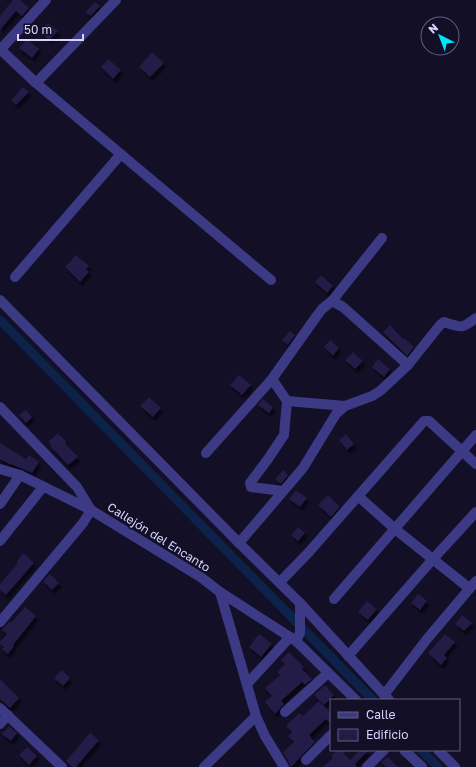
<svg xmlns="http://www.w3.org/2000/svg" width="476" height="767" font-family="'Golos Text',sans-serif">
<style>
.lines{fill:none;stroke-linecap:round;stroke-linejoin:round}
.canal{stroke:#0c2248;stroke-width:9}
.building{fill:#241b47;filter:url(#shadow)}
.minor{stroke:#3d3a85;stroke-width:10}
.labels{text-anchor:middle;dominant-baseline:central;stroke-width:3.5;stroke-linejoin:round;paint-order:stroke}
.street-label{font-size:12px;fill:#d9d4ff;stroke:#130f26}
</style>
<defs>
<filter id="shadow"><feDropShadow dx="2.5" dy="4" stdDeviation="1" flood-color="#0009"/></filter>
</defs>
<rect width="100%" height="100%" fill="#130f26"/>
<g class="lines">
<g class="canal">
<path d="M 0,320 L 373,700"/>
<path d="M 421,750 L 438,767"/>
</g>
</g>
<g class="building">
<path d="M 13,0 L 20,0 L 29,8 L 22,16 L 16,11 L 0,30 L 0,16 Z"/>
<path d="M 95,2 L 100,6 L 91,16 L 85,12 Z"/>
<path d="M 48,23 L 58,31 L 49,40 L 41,33 L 42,29 Z"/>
<path d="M 27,39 L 39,49 L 32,58 L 19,48 Z"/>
<path d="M 152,52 L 164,63 L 150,77 L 139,67 Z"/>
<path d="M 108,59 L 121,70 L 113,79 L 101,67 Z"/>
<path d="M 23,87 L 29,92 L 16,105 L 11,100 Z"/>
<path d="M 76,255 L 89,266 L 86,269 L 89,272 L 80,282 L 65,267 Z"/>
<path d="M 321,275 L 333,286 L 327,293 L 315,282 Z"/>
<path d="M 390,325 L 403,339 L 404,338 L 414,347 L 407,356 L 383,332 Z"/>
<path d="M 290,331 L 295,335 L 288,345 L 282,340 Z"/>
<path d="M 330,340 L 339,348 L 333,356 L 324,347 Z"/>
<path d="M 353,352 L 363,361 L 355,369 L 345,360 Z"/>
<path d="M 378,359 L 390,369 L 384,377 L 372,367 Z"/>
<path d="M 239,375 L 251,385 L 242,395 L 230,385 Z"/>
<path d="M 149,397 L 161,408 L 153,417 L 140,406 Z"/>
<path d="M 263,399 L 273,407 L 269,413 L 258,405 Z"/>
<path d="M 26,410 L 32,417 L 26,423 L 19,415 Z"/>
<path d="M 58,433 L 66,441 L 65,443 L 78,457 L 68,465 L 50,446 L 51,445 L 48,442 Z"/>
<path d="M 346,434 L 354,444 L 347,450 L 339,440 Z"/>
<path d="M 0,443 L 26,459 L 29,455 L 39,462 L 32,473 L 11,464 L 11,465 L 0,459 Z"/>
<path d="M 283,470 L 288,475 L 281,484 L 275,479 Z"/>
<path d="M 296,490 L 307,498 L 300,507 L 289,499 Z"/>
<path d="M 328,495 L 340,507 L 331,517 L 318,505 Z"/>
<path d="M 298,527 L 305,533 L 298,541 L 291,535 Z"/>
<path d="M 23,553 L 34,563 L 6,595 L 0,590 L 0,584 L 18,563 L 17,561 Z"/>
<path d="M 50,574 L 59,583 L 52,590 L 43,581 Z"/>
<path d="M 418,594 L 427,601 L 420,610 L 411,603 Z"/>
<path d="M 367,601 L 377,609 L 368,620 L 358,612 Z"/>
<path d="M 25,607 L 36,616 L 13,645 L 14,646 L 8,654 L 2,649 L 4,647 L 0,644 L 0,642 L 7,634 L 2,630 L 9,622 L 11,623 Z"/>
<path d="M 462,615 L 472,623 L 464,631 L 455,624 Z"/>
<path d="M 259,634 L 272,644 L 261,657 L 249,647 Z"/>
<path d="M 445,634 L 455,642 L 444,655 L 447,658 L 441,665 L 428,653 Z"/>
<path d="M 289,652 L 304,667 L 302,669 L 312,679 L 305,685 L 302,682 L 281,701 L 284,704 L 275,714 L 265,702 L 272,696 L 265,688 L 280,675 L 277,672 L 285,664 L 281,660 Z"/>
<path d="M 62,670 L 70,678 L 63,686 L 54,678 Z"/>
<path d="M 0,679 L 19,698 L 10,708 L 0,699 Z"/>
<path d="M 325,685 L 334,695 L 324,705 L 314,695 Z"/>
<path d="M 319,701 L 331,713 L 331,724 L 326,719 L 309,735 L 315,742 L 291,767 L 283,752 L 294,742 L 288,736 L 292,732 L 286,726 L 299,713 L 303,716 Z"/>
<path d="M 9,726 L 17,733 L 11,741 L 2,734 Z"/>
<path d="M 90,733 L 99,740 L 76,767 L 72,767 L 66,761 Z"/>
<path d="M 27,747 L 37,756 L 29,765 L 19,755 Z"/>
<path d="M 337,750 L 341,750 L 350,760 L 360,750 L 369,750 L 355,764 L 357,767 L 323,767 L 333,758 L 331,756 Z"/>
<path d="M 388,757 L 398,767 L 386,767 L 381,762 Z"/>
</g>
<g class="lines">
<g class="minor">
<path d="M 0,49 L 36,83 L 271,280"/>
<path d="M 0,50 L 46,0"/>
<path d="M 36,83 L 116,0"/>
<path d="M 15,277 L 121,154"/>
<path d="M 0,300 L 239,543 L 300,603 L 389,700"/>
<path d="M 332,301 L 382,238"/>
<path d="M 408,365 L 440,325 L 444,322 C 462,328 461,329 476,318"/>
<path d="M 272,379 L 287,401 L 284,435 L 268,459 L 250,483 L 251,487 L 283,491"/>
<path d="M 287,401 L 345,406"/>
<path d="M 0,407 L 77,487 L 91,510 L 83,523 L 0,622"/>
<path d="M 206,453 L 272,379 L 316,317 L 322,309 L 332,301 L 343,307 L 408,365 L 380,391 L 372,396 L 345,406 L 336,414 L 303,468 L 239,543"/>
<path d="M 0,469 L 20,475 L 91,510 L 202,578 L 220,592 L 296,641 L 356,700"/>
<path d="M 358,496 L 395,529 L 469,588"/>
<path d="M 0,504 L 20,475"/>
<path d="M 0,541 L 43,487"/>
<path d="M 280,582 L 309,552 L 424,421 L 429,421 L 476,464"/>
<path d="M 220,592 L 256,716 L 265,736 L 284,767"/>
<path d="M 334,599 L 476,435"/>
<path d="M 296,641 L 300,633 L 300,603"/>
<path d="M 348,656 L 433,559 L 476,512"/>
<path d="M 247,684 L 290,637"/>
<path d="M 384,695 L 427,639 L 476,581"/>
<path d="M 0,708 L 62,767"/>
<path d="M 285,712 L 328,673"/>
<path d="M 0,724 L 8,715"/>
<path d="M 404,750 L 422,767"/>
<path d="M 438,750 L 455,767"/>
<path d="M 306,760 L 331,735"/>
<path d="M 204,767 L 256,716"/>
<path d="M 367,767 L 384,750"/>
</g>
</g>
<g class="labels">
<g class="street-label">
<text transform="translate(159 537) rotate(32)">Callejón del Encanto</text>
</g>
</g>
<rect x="330" y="699" width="130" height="52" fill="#130f26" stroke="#625e7d"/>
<rect x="338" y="712" width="20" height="6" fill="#3d3a85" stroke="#625e7d"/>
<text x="366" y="719" font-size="12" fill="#d9d4ff">Calle</text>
<rect x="338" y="729" width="20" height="12" fill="#241b47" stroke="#625e7d"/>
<text x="366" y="739" font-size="12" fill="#d9d4ff">Edificio</text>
<g transform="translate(440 36) rotate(318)"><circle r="19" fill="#130f26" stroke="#625e7d"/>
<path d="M0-3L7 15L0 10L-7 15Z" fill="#00e5ff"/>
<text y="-6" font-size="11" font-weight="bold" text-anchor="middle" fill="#d9d4ff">N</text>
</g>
<path d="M18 34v6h65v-6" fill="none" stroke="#d9d4ff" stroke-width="2"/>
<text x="24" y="34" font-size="12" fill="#d9d4ff" stroke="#130f26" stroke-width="3" paint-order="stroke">50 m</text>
</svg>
